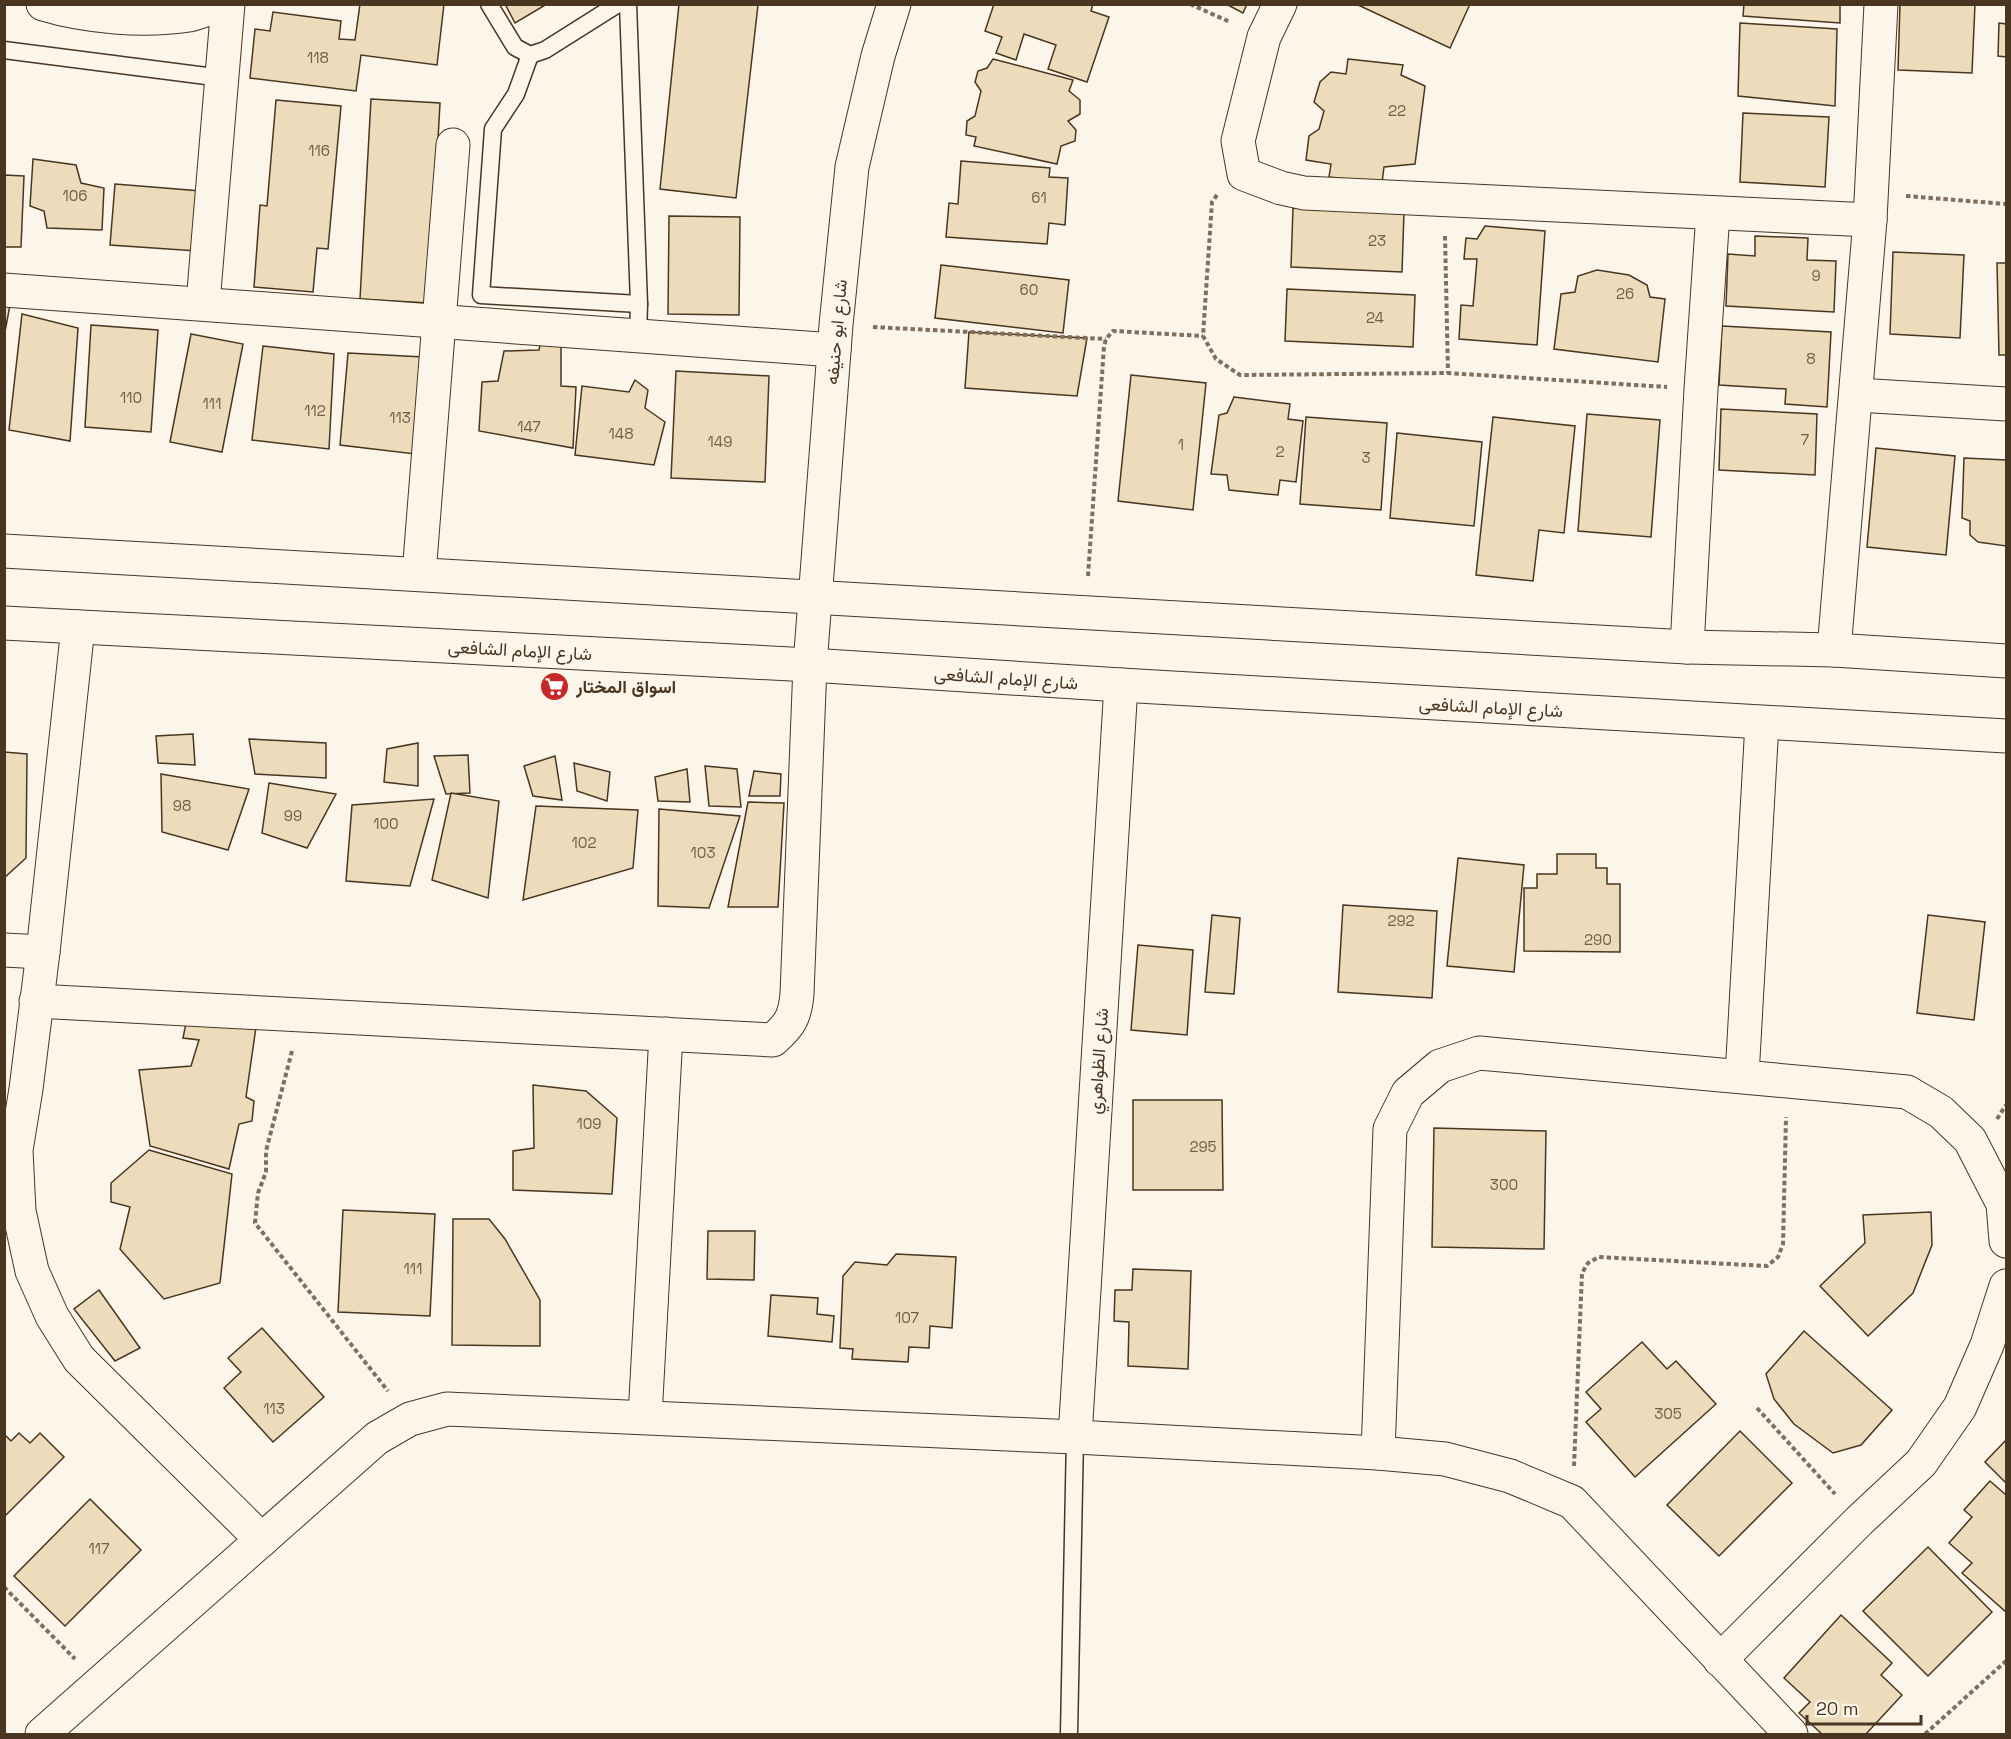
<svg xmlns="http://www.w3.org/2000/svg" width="2011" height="1739" font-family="'Space Grotesk',Vazirmatn,sans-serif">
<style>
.building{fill:#ecdcbc;stroke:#4a3520;stroke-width:1.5}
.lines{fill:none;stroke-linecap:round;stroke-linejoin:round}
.service-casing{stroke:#4a3520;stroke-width:19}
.minor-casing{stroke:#4a3520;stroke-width:35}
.tertiary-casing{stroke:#4a3520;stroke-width:35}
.path{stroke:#7f6f5c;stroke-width:4;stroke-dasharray:4.5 3;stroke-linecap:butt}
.service{stroke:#fbf6e9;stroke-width:16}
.minor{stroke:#fbf6e9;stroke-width:33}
.tertiary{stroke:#fbf6e9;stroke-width:33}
.labels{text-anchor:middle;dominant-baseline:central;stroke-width:4.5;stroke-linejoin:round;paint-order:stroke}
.number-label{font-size:15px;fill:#725f47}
.street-label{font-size:18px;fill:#4a3520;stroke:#fbf6e9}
.poi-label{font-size:18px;font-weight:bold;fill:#4a3520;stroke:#fbf6e9;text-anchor:start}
</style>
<rect width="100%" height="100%" fill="#fbf6e9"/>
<g class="building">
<path d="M 360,4 L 444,4 L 437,65 L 361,55 L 356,91 L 250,78 L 255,29 L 270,31 L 273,12 L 341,21 L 339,39 L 355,40 Z"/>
<path d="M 505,4 L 547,4 L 515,23 Z"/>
<path d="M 679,4 L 758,5 L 736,198 L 660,189 Z"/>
<path d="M 994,4 L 1093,4 L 1091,11 L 1109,17 L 1087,82 L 1048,69 L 1056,45 L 1024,34 L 1016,60 L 996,53 L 1002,37 L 985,31 Z"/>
<path d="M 1226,4 L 1247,4 L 1243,13 Z"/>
<path d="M 1356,4 L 1470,4 L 1450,48 Z"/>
<path d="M 1744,4 L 1840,4 L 1840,23 L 1743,16 Z"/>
<path d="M 1900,4 L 1975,4 L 1972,73 L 1898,70 Z"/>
<path d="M 1740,23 L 1837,29 L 1835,106 L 1738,96 Z"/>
<path d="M 1999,23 L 2006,24 L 2006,57 L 1998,56 Z"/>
<path d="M 993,59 L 1073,80 L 1069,91 L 1080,100 L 1080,114 L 1068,121 L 1076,130 L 1075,141 L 1061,146 L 1057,164 L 974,146 L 976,137 L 966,135 L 967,121 L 975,116 L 981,91 L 975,82 L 978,71 L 987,68 Z"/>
<path d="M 1348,59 L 1403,65 L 1401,75 L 1425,86 L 1415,164 L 1384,167 L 1382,183 L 1329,177 L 1331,164 L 1306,160 L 1309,136 L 1319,129 L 1324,111 L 1314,102 L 1320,82 L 1331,72 L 1346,74 Z"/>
<path d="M 371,99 L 440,103 L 429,303 L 360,299 Z"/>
<path d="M 276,100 L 341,106 L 328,249 L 317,248 L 313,292 L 254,287 L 260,205 L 267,206 Z"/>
<path d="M 1743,113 L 1829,117 L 1825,187 L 1740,182 Z"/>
<path d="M 33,159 L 76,165 L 81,183 L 104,188 L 102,230 L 47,228 L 44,211 L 30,206 Z"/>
<path d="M 961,161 L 1050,168 L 1049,177 L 1068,178 L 1065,225 L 1049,223 L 1047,244 L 946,237 L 949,203 L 958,204 Z"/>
<path d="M 4,175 L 24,176 L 21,247 L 4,247 Z"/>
<path d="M 115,184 L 201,191 L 197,251 L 110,245 Z"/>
<path d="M 1293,208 L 1404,212 L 1402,272 L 1291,267 Z"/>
<path d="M 669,216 L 740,217 L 739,315 L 668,314 Z"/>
<path d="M 1485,226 L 1545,231 L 1537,345 L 1459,339 L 1461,305 L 1473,306 L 1477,259 L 1464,259 L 1466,238 L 1477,239 Z"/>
<path d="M 1755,236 L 1808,238 L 1807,260 L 1836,261 L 1834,312 L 1726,306 L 1728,254 L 1755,256 Z"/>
<path d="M 1893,252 L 1964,255 L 1960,338 L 1890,334 Z"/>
<path d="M 1997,263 L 2006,263 L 2006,355 L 1999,355 Z"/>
<path d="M 941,265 L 1069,280 L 1063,333 L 935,318 Z"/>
<path d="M 1597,270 L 1629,275 L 1647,285 L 1650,297 L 1665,299 L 1658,362 L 1554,349 L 1561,294 L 1575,292 L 1578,276 Z"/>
<path d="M 1287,289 L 1415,295 L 1413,347 L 1285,341 Z"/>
<path d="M 4,305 L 10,305 L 4,337 Z"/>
<path d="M 22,314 L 78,328 L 70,441 L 9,430 Z"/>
<path d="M 91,325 L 158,330 L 151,432 L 85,427 Z"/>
<path d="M 1722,326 L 1831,332 L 1827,407 L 1785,404 L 1786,389 L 1719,385 Z"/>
<path d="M 969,332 L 1087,338 L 1077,396 L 965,388 Z"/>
<path d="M 191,334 L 243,344 L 222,452 L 170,442 Z"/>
<path d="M 541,340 L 561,341 L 561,386 L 576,387 L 573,448 L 479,431 L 482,382 L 498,381 L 504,351 L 539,350 Z"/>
<path d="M 263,346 L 334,354 L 329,449 L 252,440 Z"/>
<path d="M 348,353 L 423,357 L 415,454 L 340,445 Z"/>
<path d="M 676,371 L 769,376 L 765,482 L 671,478 Z"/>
<path d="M 1131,375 L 1206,383 L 1193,510 L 1118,501 Z"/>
<path d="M 635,380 L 648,390 L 645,408 L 665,422 L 654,465 L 575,455 L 582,386 L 629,392 Z"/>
<path d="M 1234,397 L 1290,404 L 1288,419 L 1303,421 L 1296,482 L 1280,480 L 1278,495 L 1229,490 L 1227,475 L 1211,474 L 1219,415 L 1227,413 Z"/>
<path d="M 1721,409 L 1817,414 L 1815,475 L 1719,470 Z"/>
<path d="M 1587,414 L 1660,420 L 1651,537 L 1578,531 Z"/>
<path d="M 1306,417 L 1387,423 L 1381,510 L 1300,504 Z"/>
<path d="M 1493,417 L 1575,426 L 1564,533 L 1539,530 L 1533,581 L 1476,575 Z"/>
<path d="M 1397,433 L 1482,442 L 1474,526 L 1390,518 Z"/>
<path d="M 1876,448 L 1955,456 L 1946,555 L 1867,547 Z"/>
<path d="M 1964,458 L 2006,460 L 2006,546 L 1978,542 L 1970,535 L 1970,521 L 1962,518 Z"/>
<path d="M 193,734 L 195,765 L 158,763 L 156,736 Z"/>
<path d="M 249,739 L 326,743 L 326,778 L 255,774 Z"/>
<path d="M 418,743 L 418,786 L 384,782 L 387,749 Z"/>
<path d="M 4,752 L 27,754 L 26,858 L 4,878 Z"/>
<path d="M 468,755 L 470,793 L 446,794 L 434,756 Z"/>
<path d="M 555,756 L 562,800 L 533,796 L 524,766 Z"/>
<path d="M 574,763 L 610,772 L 607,801 L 577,791 Z"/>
<path d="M 705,766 L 737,769 L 741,807 L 709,806 Z"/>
<path d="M 687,769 L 690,802 L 658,801 L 655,777 Z"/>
<path d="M 754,771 L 781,774 L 780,796 L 749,796 Z"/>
<path d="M 161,774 L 249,789 L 228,850 L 162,832 Z"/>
<path d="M 269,783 L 336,794 L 307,848 L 262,833 Z"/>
<path d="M 451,793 L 499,801 L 488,898 L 432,880 Z"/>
<path d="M 434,799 L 410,886 L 346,881 L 352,805 Z"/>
<path d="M 748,802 L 784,803 L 778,907 L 728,907 Z"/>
<path d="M 536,806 L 638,810 L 633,868 L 523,900 Z"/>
<path d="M 659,809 L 740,816 L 709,908 L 658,906 Z"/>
<path d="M 1557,854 L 1596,854 L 1596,868 L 1607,868 L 1607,884 L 1620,884 L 1620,952 L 1524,951 L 1524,888 L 1537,888 L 1537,874 L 1557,874 Z"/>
<path d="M 1458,858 L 1524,865 L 1514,972 L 1447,966 Z"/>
<path d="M 1343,905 L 1437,911 L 1432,998 L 1338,992 Z"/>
<path d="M 1212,915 L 1240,918 L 1234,994 L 1205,992 Z"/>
<path d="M 1928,915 L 1985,922 L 1974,1020 L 1917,1013 Z"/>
<path d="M 1138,945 L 1193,950 L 1187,1035 L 1131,1030 Z"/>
<path d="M 188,1013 L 256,1027 L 246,1097 L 254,1101 L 252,1121 L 239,1124 L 229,1169 L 150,1146 L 139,1070 L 191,1066 L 199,1040 L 183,1038 Z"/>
<path d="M 533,1085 L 586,1091 L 617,1118 L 612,1194 L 513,1190 L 513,1151 L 534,1148 Z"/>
<path d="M 1133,1100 L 1222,1100 L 1223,1190 L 1133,1190 Z"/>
<path d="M 1434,1128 L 1546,1131 L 1544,1249 L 1432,1247 Z"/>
<path d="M 149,1150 L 232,1174 L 220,1283 L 164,1299 L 120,1249 L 130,1207 L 111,1202 L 111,1183 Z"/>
<path d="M 343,1210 L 435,1214 L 430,1316 L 338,1312 Z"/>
<path d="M 1931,1212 L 1932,1245 L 1913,1293 L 1868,1336 L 1820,1286 L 1865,1243 L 1863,1215 Z"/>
<path d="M 453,1219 L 489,1219 L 505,1239 L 540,1300 L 540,1346 L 452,1345 Z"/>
<path d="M 708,1231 L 755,1231 L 754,1280 L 707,1279 Z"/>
<path d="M 896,1254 L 956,1257 L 952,1328 L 930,1326 L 929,1348 L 909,1347 L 908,1362 L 852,1359 L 853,1349 L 840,1348 L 843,1276 L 855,1262 L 887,1265 Z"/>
<path d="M 1133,1269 L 1191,1271 L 1188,1369 L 1128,1366 L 1129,1322 L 1114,1321 L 1115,1290 L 1132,1290 Z"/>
<path d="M 99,1290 L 140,1348 L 115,1361 L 74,1309 Z"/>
<path d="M 771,1295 L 818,1298 L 817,1314 L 834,1316 L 832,1342 L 768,1336 Z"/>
<path d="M 262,1328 L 324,1397 L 273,1442 L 224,1388 L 241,1372 L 228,1358 Z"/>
<path d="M 1804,1331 L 1892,1410 L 1861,1445 L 1833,1453 L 1794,1424 L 1774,1399 L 1766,1374 Z"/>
<path d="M 1642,1342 L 1667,1369 L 1676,1361 L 1716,1404 L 1635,1477 L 1586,1422 L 1601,1409 L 1586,1392 Z"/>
<path d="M 1740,1431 L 1792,1483 L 1719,1556 L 1667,1505 Z"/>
<path d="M 19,1433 L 30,1443 L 40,1433 L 64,1457 L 4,1517 L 4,1434 L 11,1441 Z"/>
<path d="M 2006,1440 L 2006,1483 L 1985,1462 Z"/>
<path d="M 1990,1481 L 2006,1495 L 2006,1612 L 1962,1573 L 1972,1563 L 1949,1543 L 1972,1517 L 1964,1510 Z"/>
<path d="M 90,1499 L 141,1550 L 65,1626 L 14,1576 Z"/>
<path d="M 1928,1547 L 1992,1612 L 1928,1676 L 1863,1611 Z"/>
<path d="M 1841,1615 L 1892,1663 L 1881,1675 L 1902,1695 L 1866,1734 L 1822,1734 L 1799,1713 L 1810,1702 L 1784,1678 Z"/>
</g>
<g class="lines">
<defs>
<g id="service">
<path d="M 489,4 L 515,47 L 530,55 L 545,50 L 618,4"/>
<path d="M 628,4 L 639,304 L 638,336"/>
<path d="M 4,50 L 222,78"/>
<path d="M 530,55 L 516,94 L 493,129 L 481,295 L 639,304"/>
<path d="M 1069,1734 L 1075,1437"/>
</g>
<g id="minor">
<path d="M 43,4 C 86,17 144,22 189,15 C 199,13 210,8 220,4"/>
<path d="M 1280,4 L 1264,37 L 1238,141 L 1244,174 L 1281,188 L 1304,193 L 1870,220"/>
<path d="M 4,290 L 834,350"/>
<path d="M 203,303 L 228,4"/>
<path d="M 1857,395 L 2006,404"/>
<path d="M 419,574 L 453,145"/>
<path d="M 78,627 L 43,952 L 26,1089 L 16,1150 L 19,1211 L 32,1271 L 52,1316 L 79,1359 L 262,1540"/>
<path d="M 1687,647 L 1701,389 L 1713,213"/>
<path d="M 1834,650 L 1870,220 L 1881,4"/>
<path d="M 4,950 L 43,952"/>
<path d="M 36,1001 L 773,1040 C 790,1025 795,1017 797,994 L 810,665 L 836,325 L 852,167 L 878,56 L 894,4"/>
<path d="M 1742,1076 L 1762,723"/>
<path d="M 645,1417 L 666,1034"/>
<path d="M 1075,1437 L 1121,685"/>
<path d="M 1378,1453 L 1390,1129 L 1408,1093 L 1440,1066 L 1479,1053 L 1907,1092 L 1941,1112 L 1970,1140 L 2003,1204 L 2006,1241"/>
<path d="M 1720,1660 L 1859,1521 L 1921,1463 L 1960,1407 L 1987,1345 L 2006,1286"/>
<path d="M 42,1734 L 377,1438 L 410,1419 L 447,1409 L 1075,1437 L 1378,1453 L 1445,1459 L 1510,1476 L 1572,1502 L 1791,1734"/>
</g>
<g id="tertiary">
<path d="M 4,551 L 1687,647 L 1834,650 L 2006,661"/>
<path d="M 4,623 L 810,665 L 1121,685 L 2006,736"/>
</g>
</defs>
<use href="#service" class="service-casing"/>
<use href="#minor" class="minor-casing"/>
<use href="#tertiary" class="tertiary-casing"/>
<g class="path">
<path d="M 1190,4 L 1230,22"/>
<path d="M 1217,195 L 1212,202 L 1203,336 L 1216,359 L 1240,375 L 1448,373 L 1667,387"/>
<path d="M 1906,196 L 2006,204"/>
<path d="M 1445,236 L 1448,373"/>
<path d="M 873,327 L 1106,339"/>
<path d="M 1088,576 L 1104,346 L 1106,339 L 1113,331 L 1203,336"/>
<path d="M 292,1051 L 266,1151 L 266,1172 L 258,1193 L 255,1223 L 388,1391"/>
<path d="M 1997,1119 L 2006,1105"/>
<path d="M 1757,1408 L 1835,1494"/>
<path d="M 1574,1466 L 1582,1273 L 1588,1263 L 1599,1257 L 1767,1266 L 1778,1257 L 1783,1244 L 1786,1117"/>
<path d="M 4,1587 L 75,1659"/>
<path d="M 1925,1734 L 2006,1661"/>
</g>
<use href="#service" class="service"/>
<use href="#minor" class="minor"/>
<use href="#tertiary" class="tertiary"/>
</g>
<defs>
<symbol id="supermarket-disc" viewBox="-11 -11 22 22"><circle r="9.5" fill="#c62828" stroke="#fbf6e9"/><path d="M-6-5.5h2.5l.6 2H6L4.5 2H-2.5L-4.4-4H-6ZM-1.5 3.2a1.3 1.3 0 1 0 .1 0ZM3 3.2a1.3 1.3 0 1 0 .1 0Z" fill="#fff"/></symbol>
</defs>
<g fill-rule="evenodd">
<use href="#supermarket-disc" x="538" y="670" width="33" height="33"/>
</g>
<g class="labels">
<g class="number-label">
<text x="318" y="57">118</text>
<text x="1397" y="110">22</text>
<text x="319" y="150">116</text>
<text x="75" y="195">106</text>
<text x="1039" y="197">61</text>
<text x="1377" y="240">23</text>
<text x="1816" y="275">9</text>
<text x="1029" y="289">60</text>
<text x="1625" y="293">26</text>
<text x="1375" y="317">24</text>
<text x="1811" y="358">8</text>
<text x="131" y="397">110</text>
<text x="212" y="403">111</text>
<text x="315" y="410">112</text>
<text x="400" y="417">113</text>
<text x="529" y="426">147</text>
<text x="621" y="433">148</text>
<text x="1805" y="439">7</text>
<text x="720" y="441">149</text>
<text x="1181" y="444">1</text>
<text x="1280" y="451">2</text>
<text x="1366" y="457">3</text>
<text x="182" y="805">98</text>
<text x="293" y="815">99</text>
<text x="386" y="823">100</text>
<text x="584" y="842">102</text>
<text x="703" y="852">103</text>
<text x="1401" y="920">292</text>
<text x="1598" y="939">290</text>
<text x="589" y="1123">109</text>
<text x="1203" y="1146">295</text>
<text x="1504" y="1184">300</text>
<text x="413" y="1268">111</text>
<text x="907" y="1317">107</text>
<text x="274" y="1408">113</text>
<text x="1668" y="1413">305</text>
<text x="99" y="1548">117</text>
</g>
<g class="street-label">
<text transform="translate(836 332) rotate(-85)">شارع ابو حنيفه</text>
<text transform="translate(520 650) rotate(3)">شارع الإمام الشافعى</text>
<text transform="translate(1006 678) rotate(4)">شارع الإمام الشافعى</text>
<text transform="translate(1491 707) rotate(3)">شارع الإمام الشافعى</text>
<text transform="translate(1098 1061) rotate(-86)">شارع الظواهري</text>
</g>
<g class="poi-label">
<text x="576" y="686">اسواق المختار</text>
</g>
</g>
<rect width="2011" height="1739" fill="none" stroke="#4a3520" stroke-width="12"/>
<path d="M1807 1715v9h114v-9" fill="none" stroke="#4a3520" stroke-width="3"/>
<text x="1816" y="1715" font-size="18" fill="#4a3520" stroke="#fbf6e9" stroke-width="4.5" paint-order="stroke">20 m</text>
</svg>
